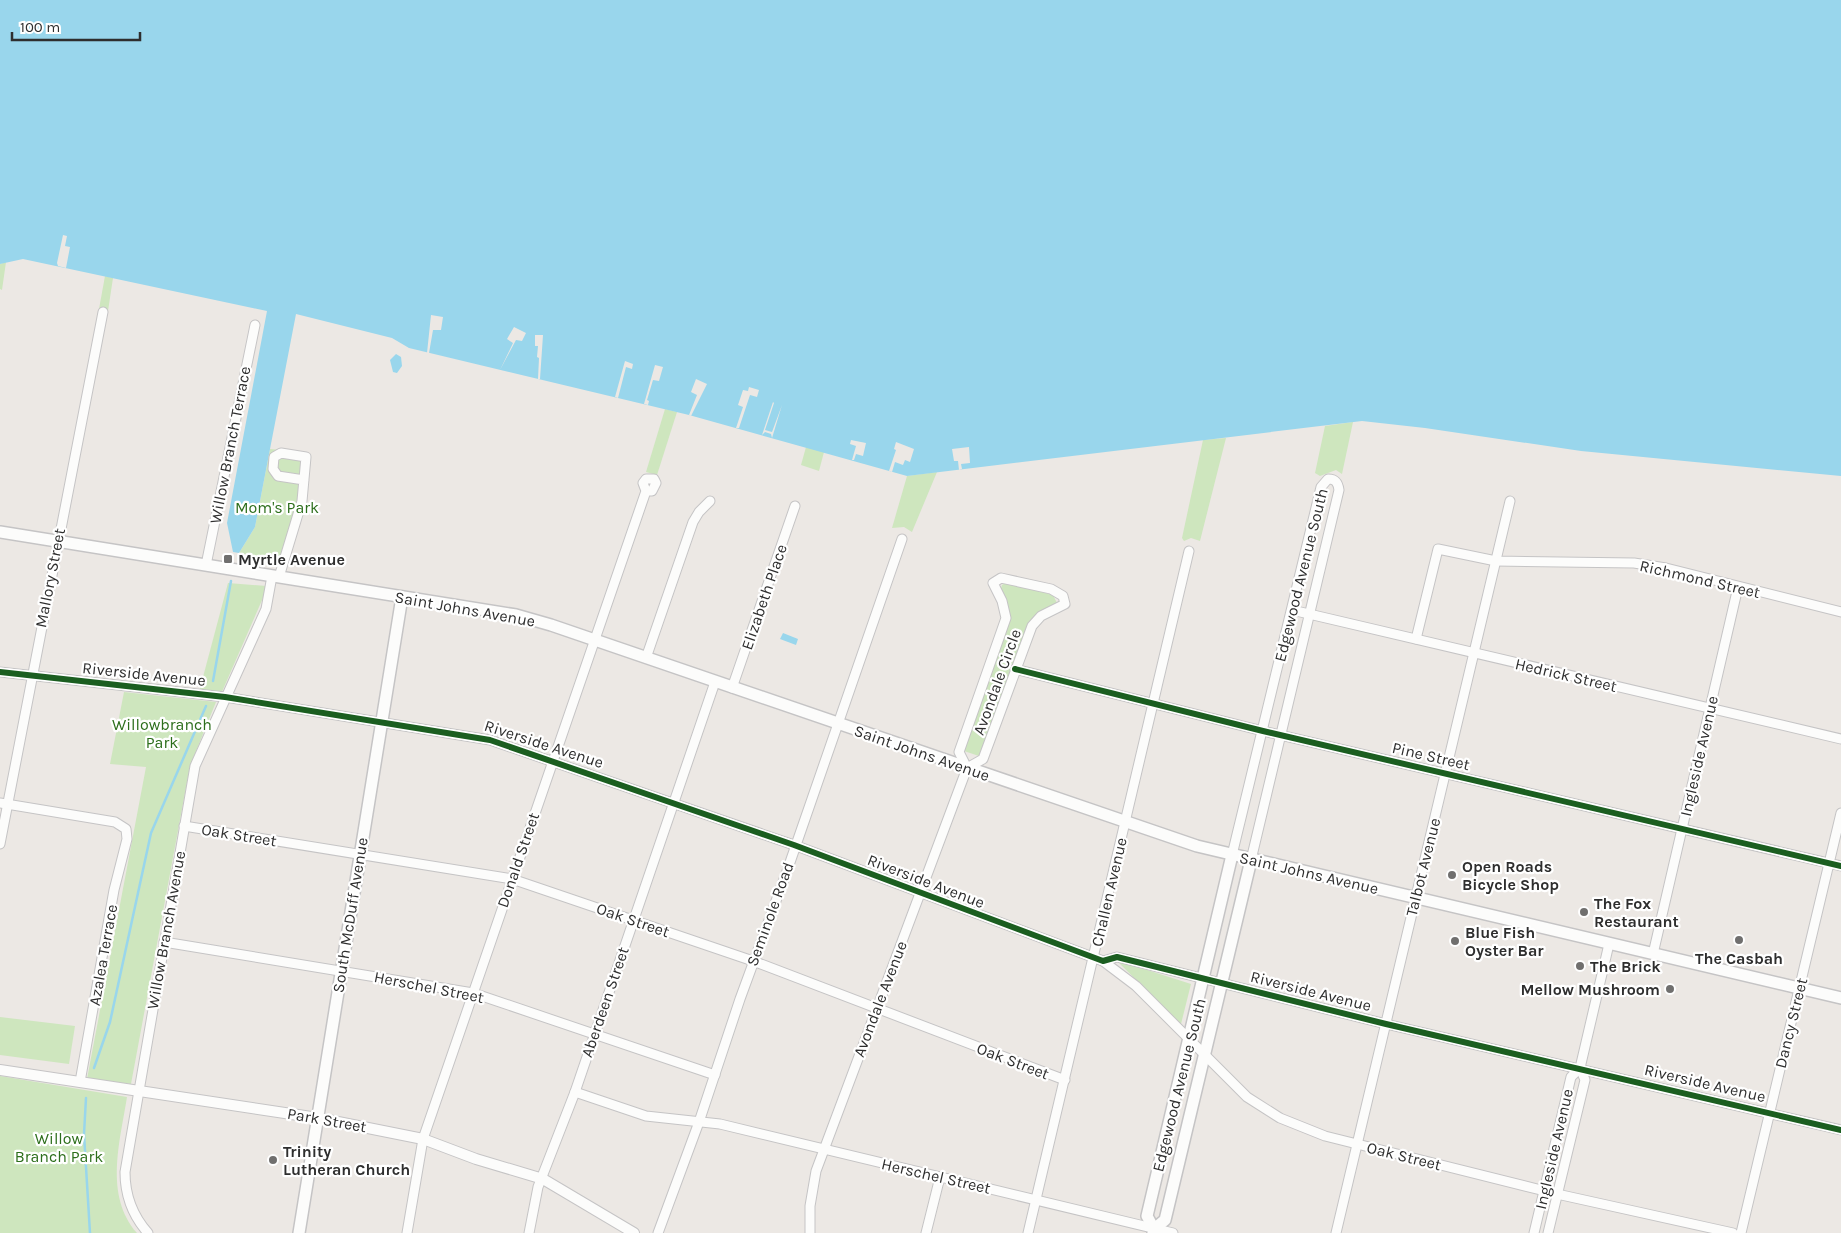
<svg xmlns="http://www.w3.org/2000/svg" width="1841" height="1233" font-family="Karla,sans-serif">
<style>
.green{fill:#cee6be}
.water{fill:#99d6ec}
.pier{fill:#ece8e4}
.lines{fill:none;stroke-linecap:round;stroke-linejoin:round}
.stream{stroke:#99d6ec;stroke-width:2.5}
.minor-casing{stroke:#c5c4c5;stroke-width:11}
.tertiary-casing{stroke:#c5c4c5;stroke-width:12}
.secondary-casing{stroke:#c5c4c5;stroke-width:14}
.minor{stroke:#fcfcfb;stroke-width:9}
.tertiary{stroke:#fcfcfb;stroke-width:10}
.secondary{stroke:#fcfcfb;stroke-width:11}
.cycleway-casing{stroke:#fff;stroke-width:9}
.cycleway{stroke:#1b5e20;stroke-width:6}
.poi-dot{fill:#706f6e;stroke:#fff;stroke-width:2}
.labels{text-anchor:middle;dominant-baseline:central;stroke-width:4.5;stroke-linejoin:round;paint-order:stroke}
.street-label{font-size:16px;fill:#2e2e2e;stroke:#fff}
.park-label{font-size:16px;fill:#2c6e1b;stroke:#fff}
.poi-label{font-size:16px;font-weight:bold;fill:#2e2e2e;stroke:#fff;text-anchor:start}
</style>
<rect width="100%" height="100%" fill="#ece8e4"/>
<g class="green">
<path d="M 6,262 L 2,290 L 0,289 L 0,264 Z"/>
<path d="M 105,276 L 113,278 L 108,311 L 99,309 Z"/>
<path d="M 665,409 L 677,412 L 657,475 L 646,472 Z"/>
<path d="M 1353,422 L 1342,474 L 1336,470 L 1320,476 L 1315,473 L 1325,426 Z"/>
<path d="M 1226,438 L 1200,541 L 1191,538 L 1184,541 L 1182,538 L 1203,440 Z"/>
<path d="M 806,447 L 824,452 L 819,471 L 801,465 Z"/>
<path d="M 270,449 L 303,452 L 296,511 L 280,561 L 239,553 L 255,527 Z"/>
<path d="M 937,472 L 912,532 L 904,527 L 892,528 L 907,476 Z"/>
<path d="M 1007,582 L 1053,595 L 1057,603 C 1050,610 1039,610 1030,621 L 982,757 L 964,751 L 1010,615 L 1005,599 L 1000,591 L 1002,585 Z"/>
<path d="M 228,583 L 267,586 L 266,591 L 221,694 L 199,692 Z"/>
<path d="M 124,692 L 216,702 L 190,766 L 131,1084 L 87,1079 L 146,767 L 110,764 Z"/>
<path d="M 1116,960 L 1191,984 L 1181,1024 Z"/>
<path d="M 0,1017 L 75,1026 L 69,1064 L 0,1055 Z"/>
<path d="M 0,1076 L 127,1097 C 120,1142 104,1195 137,1233 L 0,1233 Z"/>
</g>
<g class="water">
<path d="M 0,0 L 1841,0 L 1841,476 L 1581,451 L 1425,428 L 1362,421 L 907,476 L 689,415 L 409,348 L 392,338 L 296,314 L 255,527 L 239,553 L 233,552 L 227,523 L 267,311 L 37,262 L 23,259 L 0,264 Z"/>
<path d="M 396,354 L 401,357 L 402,366 L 397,373 L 393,372 L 390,360 Z"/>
<path d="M 783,633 L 798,639 L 796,645 L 780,639 Z"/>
</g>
<g class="pier">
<path d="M 63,235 L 67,236 L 65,246 L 70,247 L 66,268 L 58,266 L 57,263 Z"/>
<path d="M 431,315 L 443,317 L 441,330 L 433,330 L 429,353 L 427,353 Z"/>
<path d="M 514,327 L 526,333 L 522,341 L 516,340 L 500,370 L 513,343 L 507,339 Z"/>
<path d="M 535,335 L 543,335 L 540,379 L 538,379 L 539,358 L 537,357 L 538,346 L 535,346 Z"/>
<path d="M 625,361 L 633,364 L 632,369 L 626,367 L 618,398 L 615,397 Z"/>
<path d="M 655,365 L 663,367 L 659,381 L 653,380 L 647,400 L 649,401 L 648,405 L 644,404 Z"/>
<path d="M 696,379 L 707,384 L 691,416 L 689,415 L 697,395 L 691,392 Z"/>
<path d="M 749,387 L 759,390 L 757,397 L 750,395 L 739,428 L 736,428 L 743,407 L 738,405 L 743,390 L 748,391 Z"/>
<path d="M 773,402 L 774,403 L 765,430 L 772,432 L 782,405 L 772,438 L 771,434 L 765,432 L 762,435 Z"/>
<path d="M 851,440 L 866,443 L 863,456 L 856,454 L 854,460 L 852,460 L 856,446 L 850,444 Z"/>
<path d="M 896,442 L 914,449 L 910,462 L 905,460 L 903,465 L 895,462 L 892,472 L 889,471 L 896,450 L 894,449 Z"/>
<path d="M 969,447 L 970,463 L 961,464 L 962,469 L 959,470 L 958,461 L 954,461 L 952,449 Z"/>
</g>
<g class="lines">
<g class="stream">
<path d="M 213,681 L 231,581"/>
<path d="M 94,1068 L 110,1022 L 151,833 L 206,706"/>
<path d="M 86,1098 L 84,1134 L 90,1233"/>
</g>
<defs>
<g id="minor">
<path d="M 206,565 L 255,325"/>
<path d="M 279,577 L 302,501 L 306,457 L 281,453 L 274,457 L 273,469 L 278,476 L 304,480"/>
<path d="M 1001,578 L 1051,589 L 1063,596 L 1065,604 L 1041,616 L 1032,626 L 983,759 L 967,768 L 959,752 L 1006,618 L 1002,601 L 993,583 Z"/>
<path d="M 1292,610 L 1841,739"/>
<path d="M 1416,639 L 1438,549 L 1496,561 L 1634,563 L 1666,568 L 1841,612"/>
<path d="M 646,658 L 693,522 L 699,512 L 710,501"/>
<path d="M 1015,669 L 1263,731 L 1841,866"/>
<path d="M 0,672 L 225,697 L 490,740 L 794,845 L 1103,961 L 1117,957 L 1386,1024 L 1841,1130"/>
<path d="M 732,688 L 795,506"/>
<path d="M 0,803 L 115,822 L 126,829 L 127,839 L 114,890 L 80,1082"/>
<path d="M 184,826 L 512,879 L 753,961 L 1065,1080"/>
<path d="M 0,844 L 103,312"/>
<path d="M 1232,855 L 1321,487 L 1328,479 C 1336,479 1338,483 1339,490 L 1251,860"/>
<path d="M 164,942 L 473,993 L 715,1075"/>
<path d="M 1653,954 L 1738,587"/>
<path d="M 1103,961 L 1136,986 L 1247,1097 L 1280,1118 L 1325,1136 L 1557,1194 L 1733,1233"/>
<path d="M 575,1092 L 646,1116 L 720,1124 L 1173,1233"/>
<path d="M 148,1233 C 132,1215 125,1196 125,1172 L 195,766 L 266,609 L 272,576"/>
<path d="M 407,1233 L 423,1139 L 646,491 L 643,483 L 646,479 L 654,479 L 656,483 L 652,491 L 646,491"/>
<path d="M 529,1233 L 538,1187 L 575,1092 L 715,682"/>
<path d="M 658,1233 L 699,1122 L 740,999 L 787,871 L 902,539"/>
<path d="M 810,1233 L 810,1206 L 816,1171 L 967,768"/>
<path d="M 926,1233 L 940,1177"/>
<path d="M 1028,1233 L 1189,551"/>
<path d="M 1336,1233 L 1510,501"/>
<path d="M 1534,1233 L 1571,1077 L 1580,1068 L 1609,944"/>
<path d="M 1548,1233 L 1585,1080 L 1580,1068"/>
<path d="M 1741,1233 L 1841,813"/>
</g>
<path id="tertiary" d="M 0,1070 L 318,1118 L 423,1139 L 476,1159 L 543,1179 L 634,1233"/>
<g id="secondary">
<path d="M 0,532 L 516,615 L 551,625 L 1197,846 L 1841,998"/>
<path d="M 1154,1229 L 1147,1216 L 1232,855"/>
<path d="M 299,1233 L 402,597"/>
<path d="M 1153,1233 L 1154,1229 L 1165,1220 L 1251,860"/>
</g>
</defs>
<use href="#minor" class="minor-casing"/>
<use href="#tertiary" class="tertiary-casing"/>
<use href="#secondary" class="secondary-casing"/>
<use href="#minor" class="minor"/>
<use href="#tertiary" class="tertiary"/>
<use href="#secondary" class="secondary"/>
<defs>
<g id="cycleway">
<path d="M 1015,669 L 1263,731 L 1841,866"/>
<path d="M 0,672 L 225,697 L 490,740 L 794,845 L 1103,961 L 1117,957 L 1386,1024 L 1841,1130"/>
</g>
</defs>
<use href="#cycleway" class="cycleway-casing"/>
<use href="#cycleway" class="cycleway"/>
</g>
<g class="poi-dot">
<rect x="223" y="554" width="10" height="10" rx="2.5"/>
<circle cx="1452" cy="875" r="5"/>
<circle cx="1584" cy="912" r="5"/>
<circle cx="1739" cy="940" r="5"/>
<circle cx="1455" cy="941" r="5"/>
<circle cx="1580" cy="966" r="5"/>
<circle cx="1670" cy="989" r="5"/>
<circle cx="273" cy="1160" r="5"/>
</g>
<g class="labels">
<g class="street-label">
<text transform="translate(230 445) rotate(-79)">Willow Branch Terrace</text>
<text transform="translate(1301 575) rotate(-76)">Edgewood Avenue South</text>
<text transform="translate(50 578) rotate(-79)">Mallory Street</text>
<text transform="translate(1700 579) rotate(13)">Richmond Street</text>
<text transform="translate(764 597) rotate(-71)">Elizabeth Place</text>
<text transform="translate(465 609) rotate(10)">Saint Johns Avenue</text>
<text transform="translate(144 674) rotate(6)">Riverside Avenue</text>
<text transform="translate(1566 675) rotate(13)">Hedrick Street</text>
<text transform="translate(997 682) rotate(-70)">Avondale Circle</text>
<text transform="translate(544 744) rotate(18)">Riverside Avenue</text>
<text transform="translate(922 753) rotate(19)">Saint Johns Avenue</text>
<text transform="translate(1431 756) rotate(13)">Pine Street</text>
<text transform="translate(1699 756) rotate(-77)">Ingleside Avenue</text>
<text transform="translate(239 835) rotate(9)">Oak Street</text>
<text transform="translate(518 860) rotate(-71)">Donald Street</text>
<text transform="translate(1423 867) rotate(-76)">Talbot Avenue</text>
<text transform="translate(1309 873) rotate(13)">Saint Johns Avenue</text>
<text transform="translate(926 881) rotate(21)">Riverside Avenue</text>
<text transform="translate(1109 892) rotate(-77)">Challen Avenue</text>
<text transform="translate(770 914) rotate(-70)">Seminole Road</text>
<text transform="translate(350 915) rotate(-81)">South McDuff Avenue</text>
<text transform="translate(633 920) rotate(19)">Oak Street</text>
<text transform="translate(166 930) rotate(-80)">Willow Branch Avenue</text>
<text transform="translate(103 955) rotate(-80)">Azalea Terrace</text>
<text transform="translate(429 987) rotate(11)">Herschel Street</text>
<text transform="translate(1311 991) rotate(14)">Riverside Avenue</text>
<text transform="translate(880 999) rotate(-69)">Avondale Avenue</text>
<text transform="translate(605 1002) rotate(-71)">Aberdeen Street</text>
<text transform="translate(1791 1023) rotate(-76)">Dancy Street</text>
<text transform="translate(1013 1061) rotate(21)">Oak Street</text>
<text transform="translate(1705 1083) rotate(13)">Riverside Avenue</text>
<text transform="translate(1179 1085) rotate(-76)">Edgewood Avenue South</text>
<text transform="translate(327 1120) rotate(10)">Park Street</text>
<text transform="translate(1554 1149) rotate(-77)">Ingleside Avenue</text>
<text transform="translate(1404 1156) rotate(14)">Oak Street</text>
<text transform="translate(936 1176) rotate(13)">Herschel Street</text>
</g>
<g class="park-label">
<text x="277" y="507">Mom's Park</text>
<text x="162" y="724">Willowbranch<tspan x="162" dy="18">Park</tspan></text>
<text x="59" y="1138">Willow<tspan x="59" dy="18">Branch Park</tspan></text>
</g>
<g class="poi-label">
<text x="238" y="559">Myrtle Avenue</text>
<text x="1462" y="866">Open Roads<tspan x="1462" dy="18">Bicycle Shop</tspan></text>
<text x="1594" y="903">The Fox<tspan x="1594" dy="18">Restaurant</tspan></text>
<text x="1465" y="932">Blue Fish<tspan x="1465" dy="18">Oyster Bar</tspan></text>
<text x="1739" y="958" text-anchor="middle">The Casbah</text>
<text x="1590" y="966">The Brick</text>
<text x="1660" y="989" text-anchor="end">Mellow Mushroom</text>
<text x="283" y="1151">Trinity<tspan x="283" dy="18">Lutheran Church</tspan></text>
</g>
</g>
<path d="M12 32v8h128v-8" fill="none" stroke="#2e2e2e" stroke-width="2.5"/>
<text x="20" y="32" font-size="15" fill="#2e2e2e" stroke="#ffffff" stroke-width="4" paint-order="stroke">100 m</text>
</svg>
